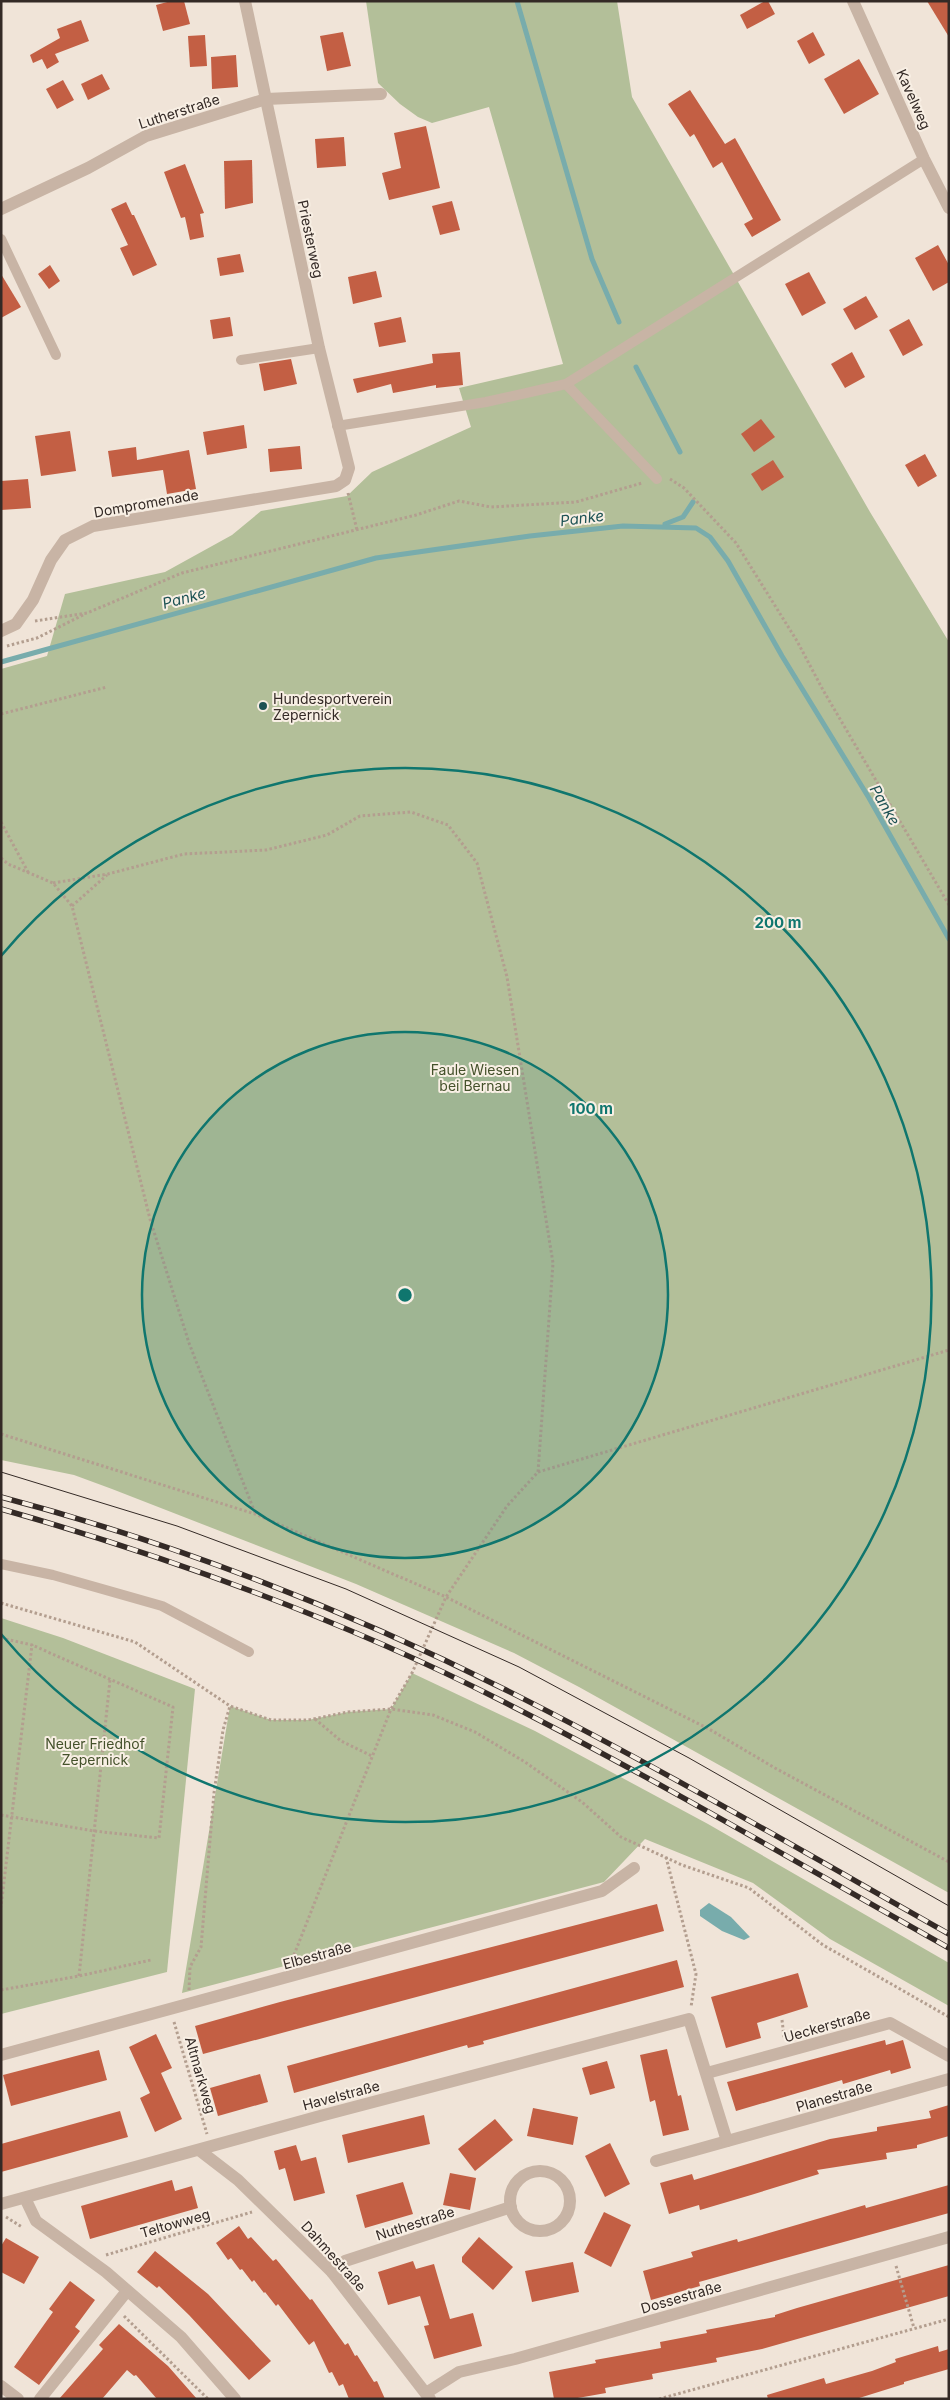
<svg xmlns="http://www.w3.org/2000/svg" width="950" height="2400" font-family="Inter,sans-serif">
<style>
.green{fill:#b3bf99}
.water{fill:#78acac}
.lines{fill:none;stroke-linecap:round;stroke-linejoin:round}
.stream{stroke:#78acac;stroke-width:5}
.building{fill:#c35f44}
.path{stroke:#b39e8f;stroke-width:3;stroke-dasharray:2.5 2.5;stroke-linecap:butt}
.lane{stroke:#c8b4a5;stroke-width:10}
.street{stroke:#c8b4a5;stroke-width:12}
.tram{stroke:#342a26;stroke-width:1}
.rail-casing{stroke:#342a26;stroke-width:5.5}
.rail{stroke:#f8efe4;stroke-width:4;stroke-dasharray:11;stroke-linecap:butt}
.ring{fill:none;stroke:#0f766e;stroke-width:2.5}
.poi-dot{fill:#1d5254;stroke:#f8efe4;stroke-width:2}
.labels{text-anchor:middle;dominant-baseline:central;stroke-width:4;stroke-linejoin:round;paint-order:stroke}
.street-label{font-size:14px;fill:#342a26;stroke:#f8efe4}
.poi-label{font-size:14px;fill:#342a26;stroke:#f8efe4;text-anchor:start}
.park-label{font-size:14px;fill:#44512b;stroke:#f8efe4}
.water-label{font-size:15px;font-style:italic;fill:#1d5254;stroke:#f8efe4}
.centre{fill:#0f766e;stroke:#f8efe4;stroke-width:2.5}
.ring-label{font-size:15px;text-anchor:middle;font-weight:bold;fill:#0f766e;stroke:#f8efe4;stroke-width:4;stroke-linejoin:round;paint-order:stroke}
</style>
<rect width="100%" height="100%" fill="#f0e4d8"/>
<g class="green">
<path d="M 366,1 L 617,1 L 632,97 L 870,512 L 949,642 L 949,1893 L 579,1687 L 514,1653 L 356,1584 L 112,1489 L 74,1475 L 1,1460 L 1,669 L 47,656 L 65,594 L 165,572 L 232,535 L 261,511 L 347,496 L 372,472 L 471,427 L 459,388 L 563,364 L 489,107 L 432,123 L 418,117 L 400,104 L 378,83 Z"/>
<path d="M 1,1618 L 63,1638 L 195,1689 L 167,1972 L 1,2014 Z"/>
<path d="M 412,1673 L 535,1731 L 708,1824 L 949,1963 L 949,2006 L 830,1939 L 753,1883 L 645,1839 L 604,1882 L 182,1993 L 230,1706 L 271,1720 L 308,1720 L 348,1712 L 391,1709 Z"/>
</g>
<path class="water" d="M 709,1903 L 731,1917 L 750,1937 L 744,1940 L 722,1931 L 700,1916 L 700,1910 Z"/>
<g class="lines">
<g class="stream">
<path d="M 517,1 L 592,259 L 619,322"/>
<path d="M 636,367 L 680,452"/>
<path d="M 665,524 L 683,517 L 693,502"/>
<path d="M 1,662 L 376,558 L 530,536 L 623,526 L 696,528 L 710,537 L 728,561 L 782,656 L 869,798 L 949,939"/>
</g>
</g>
<g class="building">
<path d="M 171,1 L 184,1 L 190,24 L 163,31 L 156,5 Z"/>
<path d="M 765,1 L 768,1 L 775,14 L 747,29 L 740,15 Z"/>
<path d="M 927,1 L 949,1 L 949,37 Z"/>
<path d="M 81,20 L 89,41 L 55,54 L 59,62 L 47,69 L 42,59 L 33,63 L 30,55 L 60,38 L 57,29 Z"/>
<path d="M 343,32 L 351,66 L 327,71 L 320,36 Z"/>
<path d="M 813,32 L 825,55 L 809,64 L 797,41 Z"/>
<path d="M 205,35 L 207,66 L 190,67 L 188,36 Z"/>
<path d="M 236,55 L 238,87 L 212,89 L 211,57 Z"/>
<path d="M 859,59 L 879,94 L 844,114 L 824,79 Z"/>
<path d="M 102,74 L 110,89 L 88,100 L 81,84 Z"/>
<path d="M 63,80 L 74,100 L 57,109 L 46,89 Z"/>
<path d="M 690,90 L 725,144 L 735,138 L 781,220 L 752,237 L 744,224 L 753,219 L 722,162 L 713,168 L 694,134 L 690,137 L 668,104 Z"/>
<path d="M 426,126 L 440,188 L 389,200 L 382,173 L 401,168 L 394,133 Z"/>
<path d="M 344,137 L 346,166 L 317,168 L 315,139 Z"/>
<path d="M 252,160 L 253,203 L 225,209 L 224,161 Z"/>
<path d="M 185,164 L 204,213 L 200,214 L 204,237 L 190,240 L 185,217 L 181,218 L 164,172 Z"/>
<path d="M 452,201 L 460,230 L 440,235 L 432,206 Z"/>
<path d="M 126,202 L 132,215 L 134,215 L 157,265 L 133,276 L 120,248 L 128,245 L 111,209 Z"/>
<path d="M 938,245 L 949,265 L 949,282 L 933,291 L 915,258 Z"/>
<path d="M 240,254 L 244,272 L 220,276 L 217,258 Z"/>
<path d="M 50,265 L 60,281 L 49,289 L 38,274 Z"/>
<path d="M 376,271 L 382,297 L 353,304 L 348,277 Z"/>
<path d="M 809,272 L 826,303 L 802,316 L 785,284 Z"/>
<path d="M 1,274 L 21,307 L 1,318 Z"/>
<path d="M 866,296 L 878,317 L 855,330 L 843,309 Z"/>
<path d="M 230,317 L 233,336 L 213,339 L 210,320 Z"/>
<path d="M 401,317 L 406,342 L 379,347 L 374,323 Z"/>
<path d="M 909,319 L 923,345 L 903,356 L 889,330 Z"/>
<path d="M 460,352 L 463,385 L 436,388 L 436,385 L 393,393 L 391,384 L 357,393 L 353,379 L 433,363 L 432,354 Z"/>
<path d="M 852,352 L 865,377 L 845,388 L 831,364 Z"/>
<path d="M 291,359 L 297,384 L 264,391 L 259,364 Z"/>
<path d="M 761,419 L 775,437 L 754,452 L 741,434 Z"/>
<path d="M 244,425 L 247,448 L 207,455 L 203,432 Z"/>
<path d="M 70,431 L 76,471 L 41,476 L 35,436 Z"/>
<path d="M 300,446 L 302,469 L 270,472 L 268,449 Z"/>
<path d="M 136,447 L 137,460 L 189,450 L 196,489 L 167,494 L 163,470 L 112,477 L 108,451 Z"/>
<path d="M 925,454 L 937,476 L 918,487 L 905,465 Z"/>
<path d="M 773,460 L 784,477 L 762,491 L 751,474 Z"/>
<path d="M 28,479 L 31,508 L 1,510 L 1,481 Z"/>
<path d="M 657,1904 L 664,1931 L 203,2054 L 195,2026 L 280,2002 Z"/>
<path d="M 677,1960 L 684,1987 L 483,2041 L 484,2044 L 468,2048 L 467,2045 L 294,2093 L 287,2066 Z"/>
<path d="M 798,1973 L 808,2007 L 757,2023 L 761,2038 L 726,2048 L 711,1997 Z"/>
<path d="M 156,2034 L 172,2068 L 161,2073 L 182,2119 L 155,2132 L 140,2098 L 150,2093 L 129,2047 Z"/>
<path d="M 885,2040 L 886,2045 L 903,2040 L 911,2068 L 891,2074 L 890,2070 L 843,2084 L 842,2080 L 736,2111 L 727,2082 Z"/>
<path d="M 667,2049 L 678,2096 L 681,2095 L 689,2130 L 663,2136 L 655,2100 L 650,2102 L 640,2055 Z"/>
<path d="M 99,2050 L 107,2080 L 11,2106 L 3,2075 Z"/>
<path d="M 607,2061 L 615,2088 L 590,2095 L 582,2068 Z"/>
<path d="M 260,2074 L 268,2102 L 218,2116 L 210,2088 Z"/>
<path d="M 949,2105 L 949,2136 L 917,2145 L 917,2148 L 886,2153 L 887,2159 L 817,2170 L 819,2174 L 751,2195 L 700,2210 L 699,2205 L 669,2214 L 660,2183 L 692,2174 L 694,2180 L 830,2139 L 877,2131 L 877,2127 L 931,2118 L 929,2111 Z"/>
<path d="M 533,2108 L 578,2117 L 573,2145 L 527,2136 Z"/>
<path d="M 120,2111 L 128,2137 L 1,2172 L 1,2144 Z"/>
<path d="M 424,2115 L 430,2144 L 348,2163 L 342,2135 Z"/>
<path d="M 495,2119 L 513,2140 L 475,2171 L 458,2149 Z"/>
<path d="M 610,2143 L 630,2184 L 605,2197 L 585,2156 Z"/>
<path d="M 296,2145 L 301,2161 L 316,2157 L 325,2193 L 294,2201 L 285,2168 L 279,2170 L 274,2151 Z"/>
<path d="M 450,2173 L 476,2178 L 470,2210 L 443,2205 Z"/>
<path d="M 172,2180 L 175,2191 L 192,2186 L 198,2208 L 90,2239 L 81,2206 Z"/>
<path d="M 403,2182 L 413,2214 L 365,2228 L 356,2195 Z"/>
<path d="M 949,2185 L 949,2213 L 699,2282 L 700,2286 L 651,2300 L 643,2271 L 693,2257 L 691,2252 L 737,2239 L 738,2242 L 865,2205 L 866,2208 Z"/>
<path d="M 604,2212 L 631,2225 L 611,2267 L 584,2253 Z"/>
<path d="M 239,2226 L 248,2239 L 251,2237 L 273,2261 L 276,2259 L 310,2300 L 312,2299 L 345,2345 L 348,2343 L 355,2356 L 357,2355 L 374,2382 L 377,2381 L 385,2399 L 349,2399 L 343,2384 L 339,2386 L 332,2372 L 329,2373 L 314,2341 L 309,2345 L 278,2304 L 276,2306 L 265,2292 L 264,2293 L 254,2280 L 252,2282 L 242,2269 L 240,2270 L 231,2258 L 228,2260 L 216,2243 Z"/>
<path d="M 479,2237 L 513,2267 L 493,2290 L 462,2262 L 462,2257 Z"/>
<path d="M 6,2238 L 39,2257 L 24,2284 L 1,2272 L 1,2246 Z"/>
<path d="M 155,2251 L 208,2294 L 271,2361 L 249,2380 L 189,2315 L 159,2286 L 157,2288 L 137,2272 Z"/>
<path d="M 413,2261 L 416,2269 L 434,2264 L 450,2319 L 473,2313 L 482,2346 L 434,2359 L 424,2326 L 429,2325 L 420,2296 L 388,2305 L 378,2272 Z"/>
<path d="M 573,2262 L 579,2292 L 532,2302 L 525,2271 Z"/>
<path d="M 949,2265 L 949,2296 L 762,2349 L 716,2358 L 717,2362 L 652,2374 L 653,2379 L 605,2388 L 606,2393 L 572,2399 L 554,2399 L 549,2372 L 596,2363 L 595,2360 L 661,2348 L 660,2342 L 707,2333 L 706,2330 L 775,2317 L 775,2315 L 797,2308 Z"/>
<path d="M 70,2281 L 95,2300 L 75,2327 L 80,2331 L 39,2385 L 14,2367 L 53,2312 L 49,2309 Z"/>
<path d="M 119,2324 L 168,2366 L 197,2399 L 157,2399 L 136,2375 L 134,2376 L 127,2370 L 102,2399 L 59,2399 L 103,2349 L 99,2345 Z"/>
<path d="M 938,2346 L 939,2352 L 949,2349 L 949,2369 L 904,2382 L 904,2384 L 856,2399 L 768,2399 L 767,2395 L 824,2378 L 826,2384 L 872,2371 L 896,2362 L 895,2359 Z"/>
</g>
<g class="lines">
<g class="path">
<path d="M 670,479 L 684,488 L 736,543 L 797,641 L 823,690 L 949,905"/>
<path d="M 348,493 L 357,530"/>
<path d="M 35,621 L 87,613 L 182,573 L 416,515 L 459,501 L 491,507 L 576,502 L 642,483"/>
<path d="M 7,646 L 37,638 L 85,614"/>
<path d="M 1,714 L 107,687"/>
<path d="M 1,822 L 28,872"/>
<path d="M 1,858 L 8,864 L 53,883 L 72,906 L 150,1219 L 189,1343 L 255,1513"/>
<path d="M 53,883 L 108,874 L 184,854 L 266,850 L 327,835 L 360,816 L 411,812 L 448,825 L 477,863 L 507,977 L 553,1263 L 538,1472 L 507,1506 L 446,1597 L 412,1673 L 391,1709 L 292,1960"/>
<path d="M 72,906 L 107,875"/>
<path d="M 1,1434 L 255,1514 L 446,1597 L 709,1729 L 775,1768 L 949,1862"/>
<path d="M 538,1472 L 949,1350"/>
<path d="M 1,1603 L 135,1642 L 230,1706 L 271,1720 L 308,1720 L 348,1712 L 391,1709 L 433,1715 L 475,1732 L 525,1762 L 582,1802 L 621,1837 L 682,1865 L 749,1888 L 823,1945 L 949,2017"/>
<path d="M 1,1638 L 32,1645 L 1,1907"/>
<path d="M 315,1719 L 341,1741 L 372,1756"/>
<path d="M 1,1815 L 94,1831 L 159,1838 L 173,1707 L 32,1645"/>
<path d="M 666,1857 L 696,1974 L 691,2007"/>
<path d="M 79,1976 L 110,1680"/>
<path d="M 1,1990 L 79,1976 L 151,1960"/>
<path d="M 189,1990 L 190,1967 L 201,1947 L 214,1793 L 223,1730 L 230,1706"/>
<path d="M 782,2020 L 784,2037"/>
<path d="M 174,2022 L 207,2134"/>
<path d="M 6,2217 L 22,2227"/>
<path d="M 106,2255 L 252,2212"/>
<path d="M 896,2266 L 914,2328"/>
<path d="M 124,2316 L 208,2399"/>
<path d="M 659,2399 L 949,2319"/>
</g>
<g class="lane">
<path d="M 1,239 L 56,355"/>
<path d="M 241,360 L 319,348"/>
<path d="M 566,384 L 657,479"/>
<path d="M 337,426 L 486,402 L 566,384 L 924,159"/>
<path d="M 1,1564 L 53,1575 L 162,1606 L 249,1652"/>
</g>
<g class="street">
<path d="M 853,1 L 924,159 L 949,208"/>
<path d="M 1,209 L 88,168 L 146,136 L 266,99 L 381,94"/>
<path d="M 1,631 L 16,624 L 33,600 L 51,560 L 65,540 L 93,526 L 336,486 L 345,480 L 349,468 L 319,348 L 245,1"/>
<path d="M 1,2055 L 602,1891 L 634,1868"/>
<path d="M 707,2073 L 890,2023 L 949,2056"/>
<path d="M 199,2150 L 238,2180 L 332,2272 L 430,2399"/>
<path d="M 656,2161 L 949,2079"/>
<circle cx="540" cy="2201" r="30"/>
<path d="M 25,2198 L 36,2221 L 106,2272 L 181,2337 L 235,2399"/>
<path d="M 1,2204 L 320,2116 L 689,2019 L 727,2141"/>
<path d="M 332,2272 L 345,2261 L 511,2207"/>
<path d="M 1,2386 L 18,2399"/>
<path d="M 426,2393 L 459,2372 L 515,2359 L 949,2237"/>
<path d="M 40,2399 L 127,2291"/>
</g>
<path class="tram" d="M 1,1472 L 177,1526 L 346,1589 L 519,1667 L 689,1758 L 949,1906"/>
<defs>
<g id="rail">
<path d="M 1,1497 C 175,1543 346,1610 506,1690 C 657,1766 802,1851 949,1934"/>
<path d="M 1,1509 C 173,1558 343,1620 502,1701 C 654,1778 801,1865 949,1948"/>
</g>
</defs>
<use href="#rail" class="rail-casing"/>
<use href="#rail" class="rail"/>
</g>
<circle cx="405" cy="1295" r="263" fill="#0f766e" fill-opacity=".12"/>
<g class="ring">
<circle cx="405" cy="1295" r="263"/>
<path d="M1 956A527 527 0 1 1 1 1634"/>
</g>
<circle class="poi-dot" cx="263" cy="706" r="5"/>
<g class="labels">
<g class="street-label">
<text transform="translate(914 99) rotate(66)">Kavelweg</text>
<text transform="translate(179 111) rotate(-18)">Lutherstraße</text>
<text transform="translate(311 239) rotate(78)">Priesterweg</text>
<text transform="translate(146 503) rotate(-10)">Dompromenade</text>
<text transform="translate(317 1955) rotate(-15)">Elbestraße</text>
<text transform="translate(827 2025) rotate(-16)">Ueckerstraße</text>
<text transform="translate(201 2075) rotate(74)">Altmarkweg</text>
<text transform="translate(341 2095) rotate(-15)">Havelstraße</text>
<text transform="translate(834 2096) rotate(-16)">Planestraße</text>
<text transform="translate(175 2223) rotate(-16)">Teltowweg</text>
<text transform="translate(415 2223) rotate(-18)">Nuthestraße</text>
<text transform="translate(334 2256) rotate(48)">Dahmestraße</text>
<text transform="translate(681 2297) rotate(-16)">Dossestraße</text>
</g>
<g class="poi-label">
<text x="273" y="698">Hundesportverein<tspan x="273" dy="16">Zepernick</tspan></text>
</g>
<g class="park-label">
<text x="475" y="1069">Faule Wiesen<tspan x="475" dy="16">bei Bernau</tspan></text>
<text x="95" y="1743">Neuer Friedhof<tspan x="95" dy="16">Zepernick</tspan></text>
</g>
<g class="water-label">
<text transform="translate(582 518) rotate(-7)">Panke</text>
<text transform="translate(184 598) rotate(-15)">Panke</text>
<text transform="translate(885 805) rotate(60)">Panke</text>
</g>
</g>
<circle cx="405" cy="1295" r="8" class="centre"/>
<g class="ring-label">
<text x="778" y="928">200 m</text>
<text x="591" y="1114">100 m</text>
</g>
<rect width="950" height="2400" fill="none" stroke="#342a26" stroke-width="5"/>
</svg>
